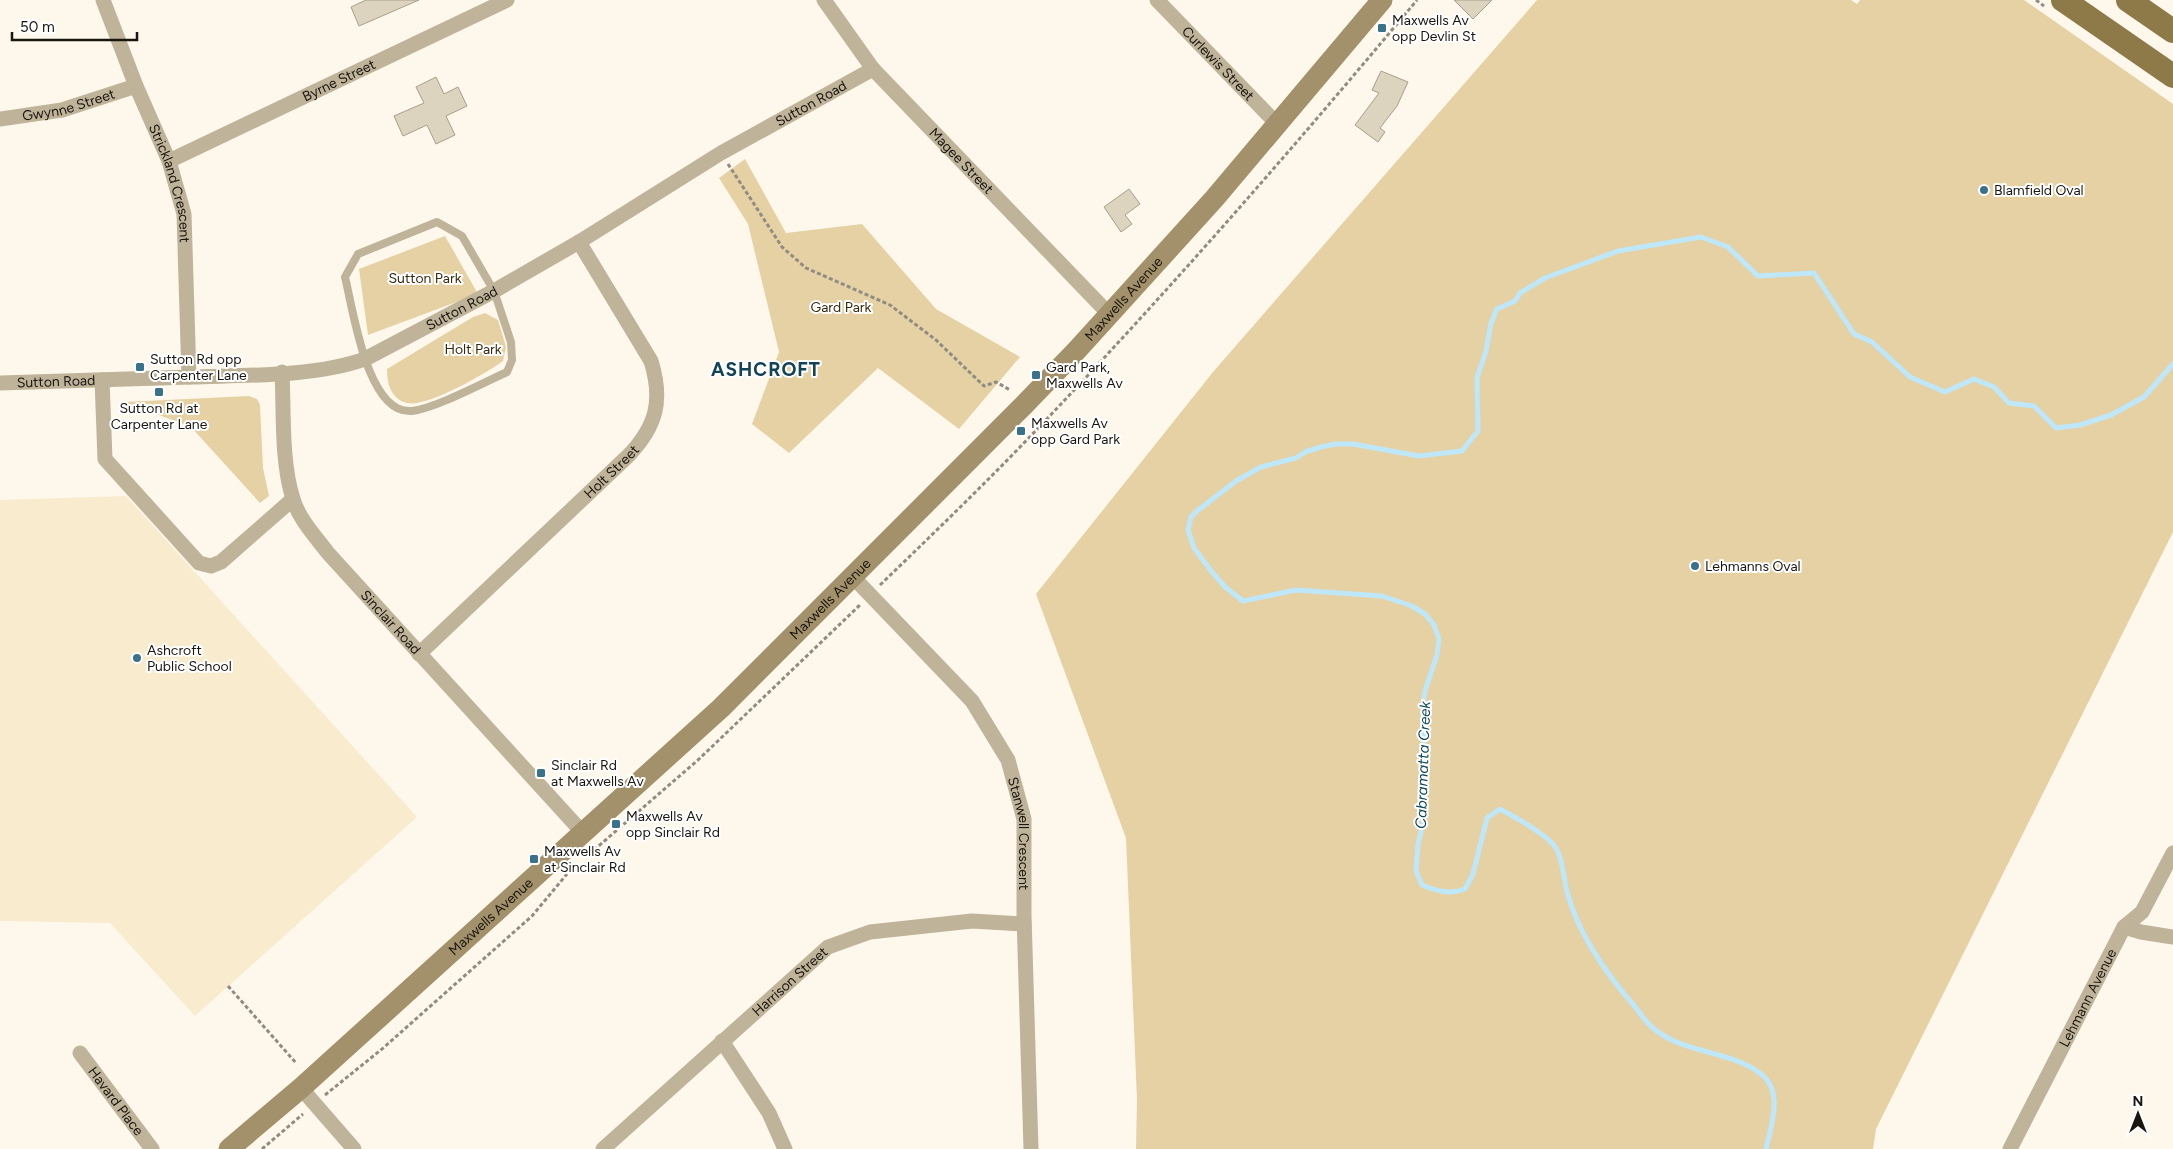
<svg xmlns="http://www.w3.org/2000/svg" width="2173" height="1149" font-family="Figtree,sans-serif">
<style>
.built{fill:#f8ebce}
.green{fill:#e5d1a4}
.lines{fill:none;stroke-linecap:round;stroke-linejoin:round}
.stream{stroke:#bee7fa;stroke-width:5}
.building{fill:#ddd4bf;stroke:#a89e8b}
.path{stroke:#918c83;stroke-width:3;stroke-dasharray:4 2.5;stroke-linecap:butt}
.lane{stroke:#bfb39a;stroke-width:8}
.street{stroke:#bfb39a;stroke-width:15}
.secondary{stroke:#a3916b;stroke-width:21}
.primary{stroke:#8e7948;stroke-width:24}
.poi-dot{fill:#38728b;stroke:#fff;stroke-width:2}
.labels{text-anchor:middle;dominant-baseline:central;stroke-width:4;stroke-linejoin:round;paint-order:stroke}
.poi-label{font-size:14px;fill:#19160f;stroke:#fff;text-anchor:start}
.street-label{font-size:14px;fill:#19160f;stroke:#fff}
.park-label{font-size:14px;fill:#362a0e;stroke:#fff}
.water-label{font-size:15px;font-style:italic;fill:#0a485d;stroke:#fff}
.district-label{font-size:19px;font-weight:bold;letter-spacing:1px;fill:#124356;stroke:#fff}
</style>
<rect width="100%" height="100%" fill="#fef8ec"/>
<path class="built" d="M 126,496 L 417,817 L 195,1016 L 110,923 L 0,921 L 0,500 Z"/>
<g class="green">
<path d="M 1537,0 L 1851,0 L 1857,4 L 1860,0 L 2024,0 L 2173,104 L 2173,532 L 1876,1129 L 1873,1149 L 1136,1149 L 1137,1100 L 1126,838 L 1036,594 L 1213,372 Z"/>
<path d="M 745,159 L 786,233 L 862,224 L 936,309 L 1020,357 L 959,429 L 878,368 L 789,453 L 752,424 L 779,352 L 748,224 L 719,178 Z"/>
<path d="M 445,236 L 478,294 L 368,335 L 359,269 Z"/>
<path d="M 485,313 L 498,320 L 506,347 L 503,361 C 487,373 426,408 407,403 C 391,399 387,384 387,369 L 473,317 Z"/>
<path d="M 249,396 L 257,399 L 260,405 L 263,468 L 269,496 L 260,503 L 191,427 L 124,402 Z"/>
</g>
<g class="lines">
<path class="stream" d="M 1766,1149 C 1771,1126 1784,1092 1761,1074 C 1730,1050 1683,1054 1653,1028 C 1647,1023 1641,1015 1636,1008 C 1609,977 1579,935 1568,895 C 1563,880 1564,861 1556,848 C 1547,834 1515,817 1500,809 L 1487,818 L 1473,874 L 1465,889 C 1450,895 1437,891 1422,885 L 1416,871 L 1418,844 L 1423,824 L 1425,781 L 1423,704 L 1425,691 L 1437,655 L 1439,639 L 1434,625 L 1425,614 L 1412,606 L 1382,596 L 1296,590 L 1243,601 L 1225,587 L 1212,572 L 1194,548 L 1188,530 L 1191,517 L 1197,511 L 1236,481 L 1261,467 L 1296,458 L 1305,452 L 1321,447 L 1336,444 L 1353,444 L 1419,456 L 1462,451 L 1478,431 L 1477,378 L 1486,351 L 1491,323 L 1497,309 L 1515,301 L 1520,293 L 1545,278 L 1618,251 L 1701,237 L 1728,247 L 1758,276 L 1814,273 L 1854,334 L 1872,342 L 1910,377 L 1945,392 L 1974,379 L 1994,387 L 2009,403 L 2034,406 L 2056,428 L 2080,425 L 2111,415 L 2144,397 L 2173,364"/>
</g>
<g class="building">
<path d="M 366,0 L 419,0 L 359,26 L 351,7 Z"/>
<path d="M 1454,0 L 1492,0 L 1473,19 Z"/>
<path d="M 1381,71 L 1408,82 L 1397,106 L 1380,128 L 1385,132 L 1378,142 L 1355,125 L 1379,93 L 1372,90 Z"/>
<path d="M 436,77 L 444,94 L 458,87 L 467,106 L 446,116 L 455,135 L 436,144 L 427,125 L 403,136 L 394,116 L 424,103 L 416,87 Z"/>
<path d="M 1129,189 L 1140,204 L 1125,215 L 1132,224 L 1121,232 L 1104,207 Z"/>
</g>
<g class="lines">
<g class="path">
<path d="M 2036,0 L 2044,6"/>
<path d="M 728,164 L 782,247 L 806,268 L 890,305 L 936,340 L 984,386 L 996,382 L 1010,390"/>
<path d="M 880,585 C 936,531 991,478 1044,422 C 1173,286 1297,144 1417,0"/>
<path d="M 594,850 L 698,760 L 860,605"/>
<path d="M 228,986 L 296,1063"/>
<path d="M 325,1095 L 382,1049 L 532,916 L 567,874"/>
<path d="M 262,1149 L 303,1114"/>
</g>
<path class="lane" d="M 437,222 L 462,236 L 494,291 L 511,342 L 512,360 L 507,372 C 483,383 436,408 412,411 C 367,415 353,309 345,277 L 358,254 Z"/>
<g class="street">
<path id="s1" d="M 103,0 L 136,86 L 169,161 L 184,214 L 189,377"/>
<path id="s2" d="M 824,0 L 873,69 L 1109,314"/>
<path id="s3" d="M 1157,0 L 1278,125"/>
<path id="s4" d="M 0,119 L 62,110 L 136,86"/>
<path id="s5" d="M 169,161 L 507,0"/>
<path id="s6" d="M 282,372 C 284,412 281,461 293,499 C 299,519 315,536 328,553 L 583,833"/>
<path d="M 102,380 L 105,459 L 199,563 L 211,566 L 221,562 L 293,499"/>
<path id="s7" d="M 0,383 C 64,381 127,379 191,377 C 244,375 315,377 365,359 L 494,291 L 579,242 L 721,153 L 873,69"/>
<path id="s8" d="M 853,577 L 972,701 L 1008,760 L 1024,819 L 1024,915 L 1031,1149"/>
<path id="s9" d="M 419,654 L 628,456 C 657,426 663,400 651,361 L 579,242"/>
<path d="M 2124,927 L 2141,932 L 2173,937"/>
<path d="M 722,1041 L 769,1113 L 785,1149"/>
<path id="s10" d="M 80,1053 L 152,1149"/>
<path d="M 301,1088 L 354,1149"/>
<path id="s11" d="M 603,1149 L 828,947 L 870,932 L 972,921 L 1024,924"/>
<path id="s12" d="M 2010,1149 L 2124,927 L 2142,912 L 2173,853"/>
</g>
<path class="secondary" id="s13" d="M 229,1149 L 301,1088 L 721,708 L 1024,405 L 1077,350 L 1214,199 L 1382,0"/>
<g class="primary">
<path d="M 2063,0 L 2173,76"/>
<path d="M 2128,0 L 2173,31"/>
</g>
</g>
<g class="poi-dot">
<rect x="1377" y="23" width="10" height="10" rx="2.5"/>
<circle cx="1984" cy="190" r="5"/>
<rect x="135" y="362" width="10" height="10" rx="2.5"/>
<rect x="1031" y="370" width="10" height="10" rx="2.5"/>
<rect x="154" y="387" width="10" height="10" rx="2.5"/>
<rect x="1016" y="426" width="10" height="10" rx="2.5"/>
<circle cx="1695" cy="566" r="5"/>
<circle cx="137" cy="658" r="5"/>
<rect x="536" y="768" width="10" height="10" rx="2.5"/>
<rect x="611" y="819" width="10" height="10" rx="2.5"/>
<rect x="529" y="854" width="10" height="10" rx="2.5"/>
</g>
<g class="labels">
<g class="poi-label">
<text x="1392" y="20">Maxwells Av<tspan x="1392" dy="16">opp Devlin St</tspan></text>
<text x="1994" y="190">Blamfield Oval</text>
<text x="150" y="359">Sutton Rd opp<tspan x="150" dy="16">Carpenter Lane</tspan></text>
<text x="1046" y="367">Gard Park,<tspan x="1046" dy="16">Maxwells Av</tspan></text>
<text x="159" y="408" text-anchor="middle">Sutton Rd at<tspan x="159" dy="16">Carpenter Lane</tspan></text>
<text x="1031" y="423">Maxwells Av<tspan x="1031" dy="16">opp Gard Park</tspan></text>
<text x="1705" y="566">Lehmanns Oval</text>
<text x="147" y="650">Ashcroft<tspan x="147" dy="16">Public School</tspan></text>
<text x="551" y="765">Sinclair Rd<tspan x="551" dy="16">at Maxwells Av</tspan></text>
<text x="626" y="816">Maxwells Av<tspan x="626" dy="16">opp Sinclair Rd</tspan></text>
<text x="544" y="851">Maxwells Av<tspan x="544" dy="16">at Sinclair Rd</tspan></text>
</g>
<g class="street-label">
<text stroke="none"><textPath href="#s3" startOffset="88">Curlewis Street</textPath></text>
<text stroke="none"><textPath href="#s5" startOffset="188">Byrne Street</textPath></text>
<text stroke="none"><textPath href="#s4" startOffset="70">Gwynne Street</textPath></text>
<text stroke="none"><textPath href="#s7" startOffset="881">Sutton Road</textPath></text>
<text stroke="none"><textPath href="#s2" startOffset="212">Magee Street</textPath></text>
<text stroke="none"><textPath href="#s1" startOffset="196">Strickland Crescent</textPath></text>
<text stroke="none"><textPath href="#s13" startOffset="1235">Maxwells Avenue</textPath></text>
<text stroke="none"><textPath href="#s7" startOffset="476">Sutton Road</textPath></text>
<text stroke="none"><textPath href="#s7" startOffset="56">Sutton Road</textPath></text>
<text stroke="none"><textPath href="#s9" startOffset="265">Holt Street</textPath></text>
<text stroke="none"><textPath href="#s13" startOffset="815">Maxwells Avenue</textPath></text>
<text stroke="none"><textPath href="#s6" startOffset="286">Sinclair Road</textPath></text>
<text stroke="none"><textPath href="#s8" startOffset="316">Stanwell Crescent</textPath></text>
<text stroke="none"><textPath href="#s13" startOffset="350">Maxwells Avenue</textPath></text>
<text stroke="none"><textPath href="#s11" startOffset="251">Harrison Street</textPath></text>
<text stroke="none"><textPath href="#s12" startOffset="170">Lehmann Avenue</textPath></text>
<text stroke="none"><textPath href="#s10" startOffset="60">Havard Place</textPath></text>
</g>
<g class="park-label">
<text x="425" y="278">Sutton Park</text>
<text x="841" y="307">Gard Park</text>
<text x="473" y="349">Holt Park</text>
</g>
<g class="water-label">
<text transform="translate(1423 765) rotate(-88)">Cabramatta Creek</text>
</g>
<g class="district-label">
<text x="766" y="369">ASHCROFT</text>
</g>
</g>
<g transform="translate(2138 1114)" stroke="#ffffff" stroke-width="4" paint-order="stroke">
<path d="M0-4L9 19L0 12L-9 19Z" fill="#19160f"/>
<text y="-8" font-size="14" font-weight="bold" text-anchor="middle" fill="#19160f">N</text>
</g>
<path d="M12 32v8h125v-8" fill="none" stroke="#19160f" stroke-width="2.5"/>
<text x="20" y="32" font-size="15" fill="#19160f" stroke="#ffffff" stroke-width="4" paint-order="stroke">50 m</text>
</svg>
